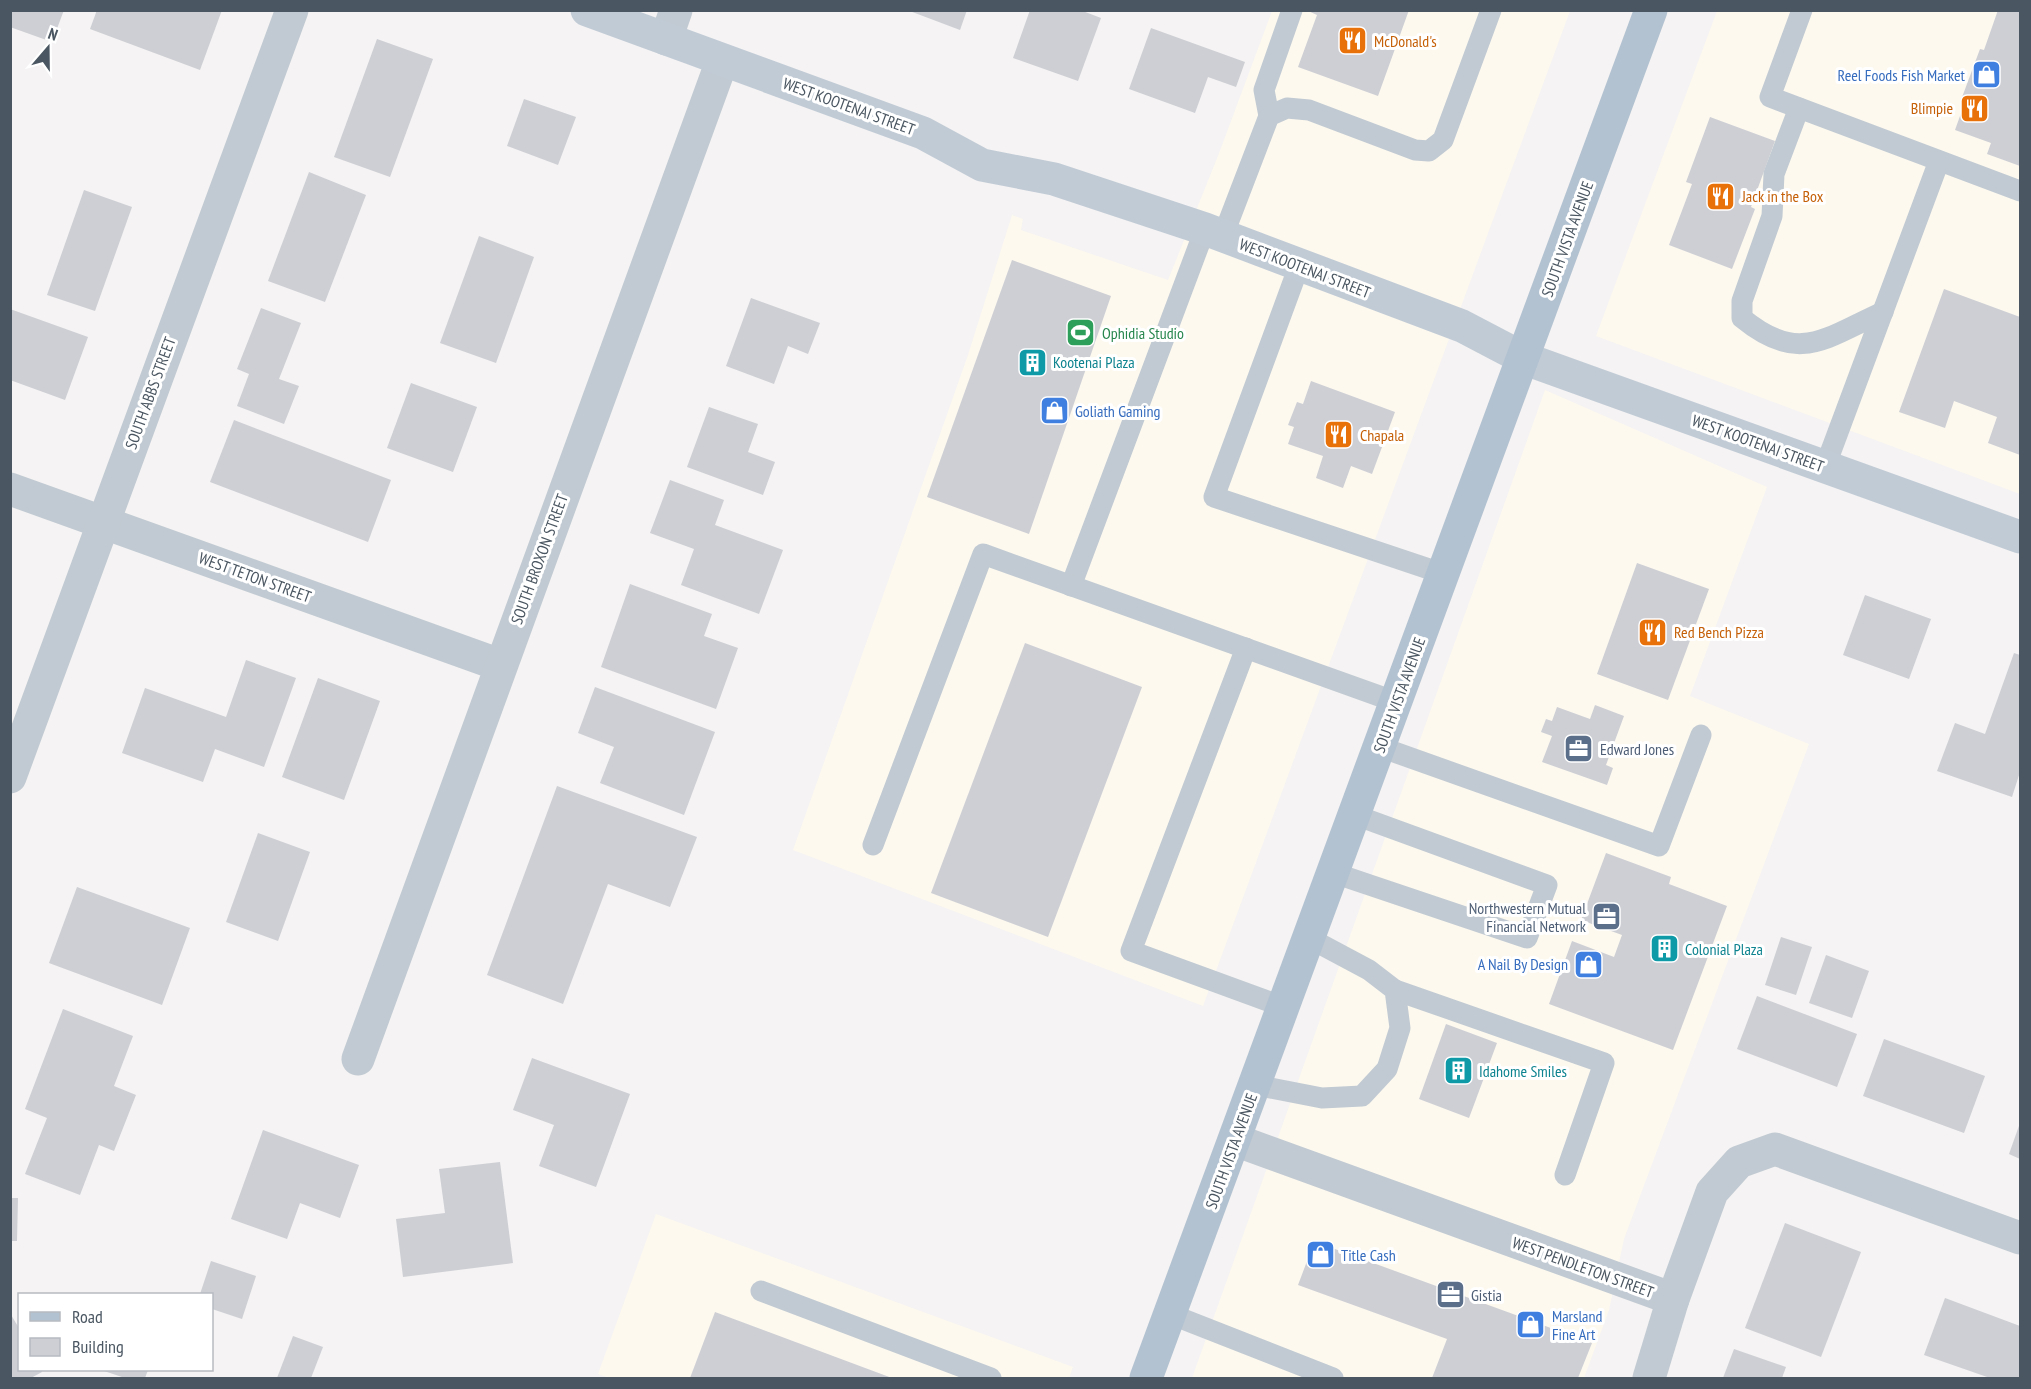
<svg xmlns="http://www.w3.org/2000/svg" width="2031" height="1389" font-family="'PT Sans Narrow',sans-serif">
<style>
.commercial{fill:#fdf9ef}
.building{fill:#cdcfd5}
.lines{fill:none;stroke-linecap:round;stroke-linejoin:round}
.lane{stroke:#c1cad2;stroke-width:21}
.street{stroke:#c1cad2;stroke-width:33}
.secondary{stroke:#c1cbd6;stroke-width:33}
.primary{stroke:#b3c2d1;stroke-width:33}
.labels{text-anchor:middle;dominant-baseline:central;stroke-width:6;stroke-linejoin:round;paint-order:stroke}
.food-label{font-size:16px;fill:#c56008;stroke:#fff;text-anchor:start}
.shop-label{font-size:16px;fill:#366cbe;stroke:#fff;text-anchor:start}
.street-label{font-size:16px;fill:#4a5661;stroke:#fff}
.leisure-label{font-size:16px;fill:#27864d;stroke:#fff;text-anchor:start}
.culture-label{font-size:16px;fill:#0d838f;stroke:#fff;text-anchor:start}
.service-label{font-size:16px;fill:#4e5e75;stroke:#fff;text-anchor:start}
</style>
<rect width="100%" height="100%" fill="#f5f3f3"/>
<g class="commercial">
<path d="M 1272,11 L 1570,11 L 1203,1006 L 793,850 L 968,355 L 1012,215 L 1023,219 L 1021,230 L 1168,280 L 1218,156 Z"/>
<path d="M 1717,11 L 2020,11 L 2020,494 L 1596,336 Z"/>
<path d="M 1545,390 L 1767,487 L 1690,696 L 1809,744 L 1624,1239 L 1609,1310 L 1584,1378 L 1192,1378 Z"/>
<path d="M 656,1214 L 1073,1367 L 1069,1378 L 609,1378 L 598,1374 Z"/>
</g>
<g class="building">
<path d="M 10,10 L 64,10 L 52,42 L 10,27 Z"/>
<path d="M 97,10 L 222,10 L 200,70 L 90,29 Z"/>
<path d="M 907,10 L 967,10 L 960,30 Z"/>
<path d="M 1030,10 L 1080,10 L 1101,18 L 1078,81 L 1013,58 Z"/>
<path d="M 1409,10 L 1378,96 L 1298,67 L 1317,15 L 1306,10 Z"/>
<path d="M 1998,10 L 2020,10 L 2020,166 L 1987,154 L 1991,143 L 1955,130 L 1965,102 L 1961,100 L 1980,49 L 1984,50 Z"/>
<path d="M 1151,28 L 1245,62 L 1236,87 L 1208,77 L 1195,113 L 1129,89 Z"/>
<path d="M 377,39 L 433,59 L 390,177 L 334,157 Z"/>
<path d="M 524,99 L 576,117 L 558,165 L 507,146 Z"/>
<path d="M 1710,117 L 1775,141 L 1751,207 L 1755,209 L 1732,269 L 1669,245 L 1692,184 L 1686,182 Z"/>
<path d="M 309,172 L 366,195 L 325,302 L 268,281 Z"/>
<path d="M 84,190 L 132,207 L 95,311 L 47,295 Z"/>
<path d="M 479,236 L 534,257 L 496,363 L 440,343 Z"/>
<path d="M 1012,260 L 1111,296 L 1029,534 L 927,497 Z"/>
<path d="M 1944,289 L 2020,317 L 2020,455 L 1988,443 L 1997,417 L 1954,401 L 1945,428 L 1899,412 Z"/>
<path d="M 751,298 L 820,323 L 808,354 L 788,346 L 774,384 L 726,366 Z"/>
<path d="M 261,308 L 301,323 L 279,379 L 299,386 L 284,424 L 237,406 L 249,374 L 237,369 Z"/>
<path d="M 10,309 L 88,337 L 65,400 L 10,380 Z"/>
<path d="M 1311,381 L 1395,412 L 1372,474 L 1351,466 L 1343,488 L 1316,478 L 1323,456 L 1288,444 L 1294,427 L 1288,425 L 1297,402 L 1303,404 Z"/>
<path d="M 411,383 L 477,407 L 453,472 L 387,448 Z"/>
<path d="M 709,407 L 758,424 L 748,452 L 775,462 L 763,495 L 687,467 Z"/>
<path d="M 234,420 L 391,480 L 368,542 L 210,482 Z"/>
<path d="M 670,480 L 724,500 L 715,525 L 783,550 L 759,614 L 681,585 L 694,549 L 650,533 Z"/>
<path d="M 1637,563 L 1709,589 L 1668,700 L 1597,674 Z"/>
<path d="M 630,584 L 712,614 L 704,636 L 738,648 L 716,709 L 601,667 Z"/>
<path d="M 1865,595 L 1931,619 L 1909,679 L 1843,655 Z"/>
<path d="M 1025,643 L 1142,687 L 1048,937 L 931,893 Z"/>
<path d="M 2014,653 L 2020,655 L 2020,772 L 2012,797 L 1937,771 L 1955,723 L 1985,734 Z"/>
<path d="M 246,660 L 296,678 L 264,767 L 215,749 L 203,782 L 122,753 L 145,688 L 226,717 Z"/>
<path d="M 318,678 L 380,701 L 344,800 L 282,777 Z"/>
<path d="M 595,687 L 715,732 L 684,815 L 600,783 L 614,747 L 578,733 Z"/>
<path d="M 1595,705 L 1624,716 L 1606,765 L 1613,768 L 1607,785 L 1542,762 L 1552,736 L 1541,732 L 1546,719 L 1552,721 L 1557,707 L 1590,719 Z"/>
<path d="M 557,786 L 697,837 L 670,907 L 608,884 L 563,1004 L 487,975 Z"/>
<path d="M 258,833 L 310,852 L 278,941 L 226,922 Z"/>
<path d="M 1606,853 L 1671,877 L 1669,884 L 1727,906 L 1673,1050 L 1549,1004 L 1572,941 L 1614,957 L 1622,935 L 1581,920 Z"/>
<path d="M 77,887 L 190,928 L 162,1005 L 49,963 Z"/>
<path d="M 1781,937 L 1812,947 L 1796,995 L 1765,985 Z"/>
<path d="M 1826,955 L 1869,971 L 1852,1018 L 1809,1003 Z"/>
<path d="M 1757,996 L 1857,1034 L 1837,1087 L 1737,1049 Z"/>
<path d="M 63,1009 L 133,1036 L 114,1086 L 136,1095 L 114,1151 L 99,1145 L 80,1195 L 25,1174 L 47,1118 L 25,1109 Z"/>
<path d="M 1446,1024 L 1497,1043 L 1469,1118 L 1419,1099 Z"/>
<path d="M 1884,1039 L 1985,1076 L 1964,1133 L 1863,1096 Z"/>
<path d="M 532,1058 L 630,1094 L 596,1187 L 539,1166 L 554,1125 L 513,1110 Z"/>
<path d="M 2020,1123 L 2020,1159 L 2009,1154 Z"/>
<path d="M 263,1130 L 359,1165 L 340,1218 L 300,1203 L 287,1239 L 231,1219 Z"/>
<path d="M 500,1162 L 513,1263 L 403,1277 L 396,1219 L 445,1213 L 439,1169 Z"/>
<path d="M 10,1198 L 18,1198 L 17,1241 L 10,1241 Z"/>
<path d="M 1785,1223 L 1861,1252 L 1821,1357 L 1745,1328 Z"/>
<path d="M 1324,1245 L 1592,1343 L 1578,1378 L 1432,1378 L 1447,1339 L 1298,1285 L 1312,1248 Z"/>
<path d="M 211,1261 L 256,1276 L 242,1319 L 212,1309 L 212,1294 L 200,1294 Z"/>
<path d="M 1945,1298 L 2020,1326 L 2020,1378 L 1990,1378 L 1924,1355 Z"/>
<path d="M 715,1312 L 892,1378 L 690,1378 Z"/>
<path d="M 10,1313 L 20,1330 L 20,1370 L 41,1370 L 42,1372 L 31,1378 L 10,1378 Z"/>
<path d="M 293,1336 L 323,1347 L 311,1378 L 277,1378 Z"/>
<path d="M 1734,1349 L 1786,1367 L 1782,1378 L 1723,1378 Z"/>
<path d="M 101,1370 L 148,1370 L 145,1378 L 125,1378 Z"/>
</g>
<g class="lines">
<g class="lane">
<path d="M 1802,10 L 1770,97 L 2020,191"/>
<path d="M 1799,108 L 1774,174 L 1772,216 L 1742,301 L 1742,318 C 1799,365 1825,338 1883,312"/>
<path d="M 1269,116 L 1264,90 L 1292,10"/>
<path d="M 1223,236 L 1269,116 L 1287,108 L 1309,110 L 1415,150 L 1429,151 L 1443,140 L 1491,10"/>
<path d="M 1299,266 L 1214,497 L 1444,574"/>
<path d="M 1825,467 L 1939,161"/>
<path d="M 1071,586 L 1205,229"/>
<path d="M 1246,648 L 1131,951 L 1284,1007"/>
<path d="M 1380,747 L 1659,846 L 1701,735"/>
<path d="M 873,845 L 983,554 L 1396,702"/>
<path d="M 1334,873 L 1527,938 L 1547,885 L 1355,815"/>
<path d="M 1395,990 L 1604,1063 L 1565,1175"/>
<path d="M 1255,1085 L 1322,1098 L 1362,1096 L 1387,1069 L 1400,1028 L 1395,990 L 1369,970 L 1309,938"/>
<path d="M 761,1291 L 991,1378"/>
<path d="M 1170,1314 L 1333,1378"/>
</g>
<g class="street">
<path d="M 666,39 L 676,10"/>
<path d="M 10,489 L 500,665"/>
<path d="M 10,777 L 292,10"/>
<path d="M 358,1059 L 722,61"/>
<path d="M 1235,1140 L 1673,1299 L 1712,1192 L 1739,1162 L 1775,1149 L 2020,1238"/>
<path d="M 1649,1378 L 1673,1299"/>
</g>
<path class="secondary" d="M 587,10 L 923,133 L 982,165 L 1054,179 L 1205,229 L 1462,326 L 1523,358 L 2020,537"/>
<path class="primary" d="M 1146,1378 L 1651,10"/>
</g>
<defs>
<symbol id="restaurant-square" viewBox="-11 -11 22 22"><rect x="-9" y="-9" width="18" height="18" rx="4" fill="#e8710a" stroke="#fff"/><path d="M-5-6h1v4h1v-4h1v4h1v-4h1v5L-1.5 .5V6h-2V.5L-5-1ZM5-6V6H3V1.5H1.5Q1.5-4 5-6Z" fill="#fff"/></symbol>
<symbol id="shop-square" viewBox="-11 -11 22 22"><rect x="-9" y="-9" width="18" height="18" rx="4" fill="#3f7fe0" stroke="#fff"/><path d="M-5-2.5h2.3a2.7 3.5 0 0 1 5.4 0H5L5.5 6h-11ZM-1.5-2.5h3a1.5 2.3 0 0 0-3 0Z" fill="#fff"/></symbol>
<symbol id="stadium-square" viewBox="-11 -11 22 22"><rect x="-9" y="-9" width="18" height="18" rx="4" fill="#2e9e5b" stroke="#fff"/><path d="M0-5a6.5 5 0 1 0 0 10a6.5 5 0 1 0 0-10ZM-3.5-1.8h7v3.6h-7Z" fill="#fff"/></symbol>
<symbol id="building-square" viewBox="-11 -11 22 22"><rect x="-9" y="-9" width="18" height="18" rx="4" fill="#0f9aa8" stroke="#fff"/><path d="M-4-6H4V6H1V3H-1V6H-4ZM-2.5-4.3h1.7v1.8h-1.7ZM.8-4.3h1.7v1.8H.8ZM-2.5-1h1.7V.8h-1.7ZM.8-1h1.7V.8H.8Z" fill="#fff"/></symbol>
<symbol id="office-square" viewBox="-11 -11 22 22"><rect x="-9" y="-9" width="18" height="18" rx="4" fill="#5c6f8a" stroke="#fff"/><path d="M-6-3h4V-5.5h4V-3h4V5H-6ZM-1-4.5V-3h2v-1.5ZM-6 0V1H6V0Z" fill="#fff"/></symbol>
</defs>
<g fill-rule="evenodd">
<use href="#restaurant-square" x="1336" y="24" width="33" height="33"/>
<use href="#shop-square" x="1970" y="58" width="33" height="33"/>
<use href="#restaurant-square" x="1958" y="92" width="33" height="33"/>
<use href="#restaurant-square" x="1704" y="180" width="33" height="33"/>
<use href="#stadium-square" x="1064" y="316" width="33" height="33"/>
<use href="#building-square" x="1016" y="346" width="33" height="33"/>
<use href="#shop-square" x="1038" y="394" width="33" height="33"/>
<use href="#restaurant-square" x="1322" y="418" width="33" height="33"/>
<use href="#restaurant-square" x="1636" y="616" width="33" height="33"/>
<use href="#office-square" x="1562" y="732" width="33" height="33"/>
<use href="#office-square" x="1590" y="900" width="33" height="33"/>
<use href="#building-square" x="1648" y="932" width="33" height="33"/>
<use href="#shop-square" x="1572" y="948" width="33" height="33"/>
<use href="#building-square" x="1442" y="1054" width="33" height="33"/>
<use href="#shop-square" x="1304" y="1238" width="33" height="33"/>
<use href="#office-square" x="1434" y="1278" width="33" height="33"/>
<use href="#shop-square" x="1514" y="1308" width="33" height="33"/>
</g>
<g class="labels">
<g class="food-label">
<text x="1374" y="41">McDonald's</text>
<text x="1953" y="108" text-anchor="end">Blimpie</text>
<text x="1742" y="196">Jack in the Box</text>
<text x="1360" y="435">Chapala</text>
<text x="1674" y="632">Red Bench Pizza</text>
</g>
<g class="shop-label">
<text x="1965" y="75" text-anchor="end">Reel Foods Fish Market</text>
<text x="1075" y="411">Goliath Gaming</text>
<text x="1568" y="964" text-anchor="end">A Nail By Design</text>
<text x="1341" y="1255">Title Cash</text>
<text x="1552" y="1316">Marsland<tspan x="1552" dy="18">Fine Art</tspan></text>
</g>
<g class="street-label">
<text transform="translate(849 106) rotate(20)">WEST KOOTENAI STREET</text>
<text transform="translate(1567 239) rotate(-70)">SOUTH VISTA AVENUE</text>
<text transform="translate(1305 268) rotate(21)">WEST KOOTENAI STREET</text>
<text transform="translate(150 393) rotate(-70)">SOUTH ABBS STREET</text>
<text transform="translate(1758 443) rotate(20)">WEST KOOTENAI STREET</text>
<text transform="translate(539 559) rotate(-70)">SOUTH BROXON STREET</text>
<text transform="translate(255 577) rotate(20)">WEST TETON STREET</text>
<text transform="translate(1399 695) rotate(-70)">SOUTH VISTA AVENUE</text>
<text transform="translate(1231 1151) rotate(-70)">SOUTH VISTA AVENUE</text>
<text transform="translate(1583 1267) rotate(20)">WEST PENDLETON STREET</text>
</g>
<g class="leisure-label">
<text x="1102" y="333">Ophidia Studio</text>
</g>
<g class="culture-label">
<text x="1053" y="362">Kootenai Plaza</text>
<text x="1685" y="949">Colonial Plaza</text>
<text x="1479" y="1071">Idahome Smiles</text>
</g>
<g class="service-label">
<text x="1600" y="749">Edward Jones</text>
<text x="1586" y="908" text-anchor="end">Northwestern Mutual<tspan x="1586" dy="18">Financial Network</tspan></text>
<text x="1471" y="1295">Gistia</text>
</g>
</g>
<rect width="2031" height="1389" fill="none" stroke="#4a5661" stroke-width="24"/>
<rect x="18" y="1293" width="195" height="78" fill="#ffffff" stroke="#b7bbc0" stroke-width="1.5"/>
<rect x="30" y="1312" width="30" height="9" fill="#b3c2d1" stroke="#b7bbc0" stroke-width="1.5"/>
<text x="72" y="1323" font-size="18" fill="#4a5661">Road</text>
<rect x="30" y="1338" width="30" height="18" fill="#cdcfd5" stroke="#b7bbc0" stroke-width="1.5"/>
<text x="72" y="1353" font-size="18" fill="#4a5661">Building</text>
<g transform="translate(48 48) rotate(20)" stroke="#ffffff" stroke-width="4.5" paint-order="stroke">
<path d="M0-4.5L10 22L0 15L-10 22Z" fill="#4a5661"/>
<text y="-9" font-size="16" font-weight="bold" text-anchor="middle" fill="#4a5661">N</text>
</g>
</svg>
